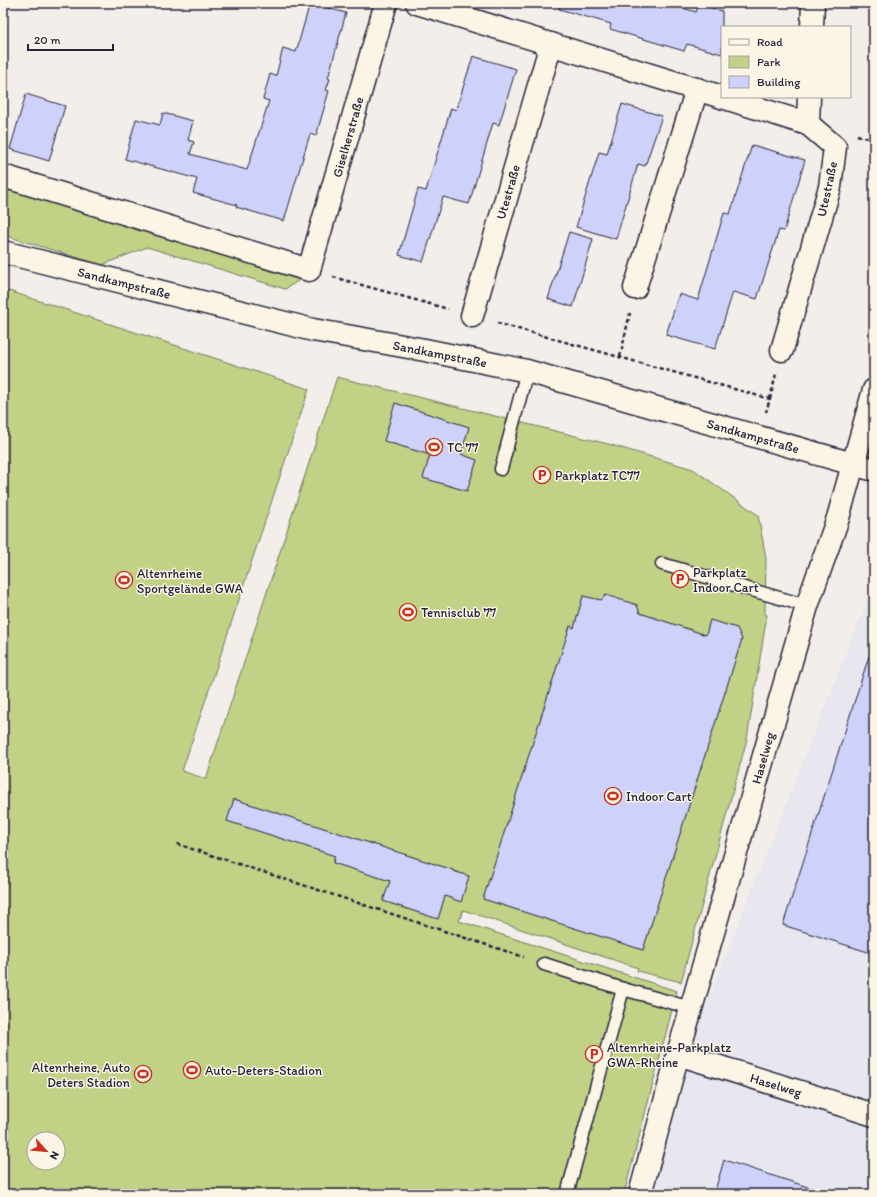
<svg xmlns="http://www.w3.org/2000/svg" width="877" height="1197" font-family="Itim,sans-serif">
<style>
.built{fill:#e8e6ee}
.green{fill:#c1d186;stroke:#727a60;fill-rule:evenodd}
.building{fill:#ced2fa;stroke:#22223b}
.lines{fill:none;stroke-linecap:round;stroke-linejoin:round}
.service-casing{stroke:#22223b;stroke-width:15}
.minor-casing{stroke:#22223b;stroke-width:25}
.tertiary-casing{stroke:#22223b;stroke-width:25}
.path{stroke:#22223b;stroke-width:2.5;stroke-dasharray:4 3;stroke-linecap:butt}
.service{stroke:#fcf5e5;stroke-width:12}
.minor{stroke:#fcf5e5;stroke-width:22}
.tertiary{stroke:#fcf5e5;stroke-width:22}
.labels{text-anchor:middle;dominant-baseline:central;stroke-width:3;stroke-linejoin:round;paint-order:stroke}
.street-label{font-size:13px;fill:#22223b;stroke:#fcf5e5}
.poi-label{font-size:13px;fill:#22223b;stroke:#fcf5e5;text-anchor:start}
</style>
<rect width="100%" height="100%" fill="#f3eee9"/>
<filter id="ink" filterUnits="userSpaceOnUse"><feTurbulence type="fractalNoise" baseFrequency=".025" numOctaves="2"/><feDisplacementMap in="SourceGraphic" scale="8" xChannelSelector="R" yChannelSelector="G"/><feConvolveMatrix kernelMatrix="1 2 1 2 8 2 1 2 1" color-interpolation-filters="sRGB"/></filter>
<g filter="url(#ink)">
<path class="built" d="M 874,587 L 874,1194 L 650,1194 L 690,1046 L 871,590 Z"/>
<g class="green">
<path d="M 3,182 L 306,276 L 285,289 L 147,247 L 102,265 L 3,235 Z"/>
<path d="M 3,290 L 8,292 L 9,291 L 309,389 L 182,771 L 206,779 L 337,377 L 608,444 L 693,469 L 758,515 L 766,558 L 765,614 L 767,615 L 747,739 L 681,982 L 637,971 L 638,968 L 463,910 L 459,921 L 677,991 L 624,1194 L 3,1194 ZM 34,1139 L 58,1139 L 58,1163 L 34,1163 Z"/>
</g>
<g class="building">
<path d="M 310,3 L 346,13 L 328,78 L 330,79 L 326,90 L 329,91 L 316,136 L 310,134 L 284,221 L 236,207 L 237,205 L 193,193 L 197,179 L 125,159 L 136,119 L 160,125 L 163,113 L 193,121 L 188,140 L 194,142 L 190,154 L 247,170 L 269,101 L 263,99 L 270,74 L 276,76 L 283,48 L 296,52 Z"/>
<path d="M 560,3 L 666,3 L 696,12 L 699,4 L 722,11 L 722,54 L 687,44 L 684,51 L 610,29 L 611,24 L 559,9 Z"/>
<path d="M 473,56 L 516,69 L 499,125 L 493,123 L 469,204 L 443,197 L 423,262 L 399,255 L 418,189 L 426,191 L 451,108 L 456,110 Z"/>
<path d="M 26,94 L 65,106 L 49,161 L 10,149 Z"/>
<path d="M 622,104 L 662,116 L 645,166 L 638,164 L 616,239 L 576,227 L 599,152 L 607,154 Z"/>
<path d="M 752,145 L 805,160 L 784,231 L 779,230 L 757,299 L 733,292 L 715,349 L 666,335 L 679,294 L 698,300 L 724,213 L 730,214 Z"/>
<path d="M 569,232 L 593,239 L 573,307 L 548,299 Z"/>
<path d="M 395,403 L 469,427 L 461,454 L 477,460 L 467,491 L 423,478 L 430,455 L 384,441 Z"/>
<path d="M 606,595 L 637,605 L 640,613 L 706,635 L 710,620 L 737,628 L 742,639 L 643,950 L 483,899 L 570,626 L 574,628 L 583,596 L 601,600 Z"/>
<path d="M 869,656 L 874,657 L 874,954 L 783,925 Z"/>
<path d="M 234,799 L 453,870 L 453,871 L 469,876 L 461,902 L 445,896 L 438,919 L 383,901 L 390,881 L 333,863 L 335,856 L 227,821 Z"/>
<path d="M 724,1160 L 814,1189 L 813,1194 L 714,1194 Z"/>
</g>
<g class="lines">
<defs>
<g id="service">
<path d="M 501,469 L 527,371"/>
<path d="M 662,564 L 807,606"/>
<path d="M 544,964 L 623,989"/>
<path d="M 567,1194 L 623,989 L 691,1008"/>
</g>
<g id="minor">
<path d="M 417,3 L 722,97"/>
<path d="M 812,27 L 813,3"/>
<path d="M 722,97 L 808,124 L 835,147 L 830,187 L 782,350"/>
<path d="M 808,124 L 809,97"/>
<path d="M 3,176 L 309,270 L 386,3"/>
<path d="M 635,288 L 697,89"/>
<path d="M 472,316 L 551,44"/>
<path d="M 678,1054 L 874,1115"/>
<path d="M 640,1194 L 678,1054 L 807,606 L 838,518 L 874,390"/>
</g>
<path id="tertiary" d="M 3,252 L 313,330 L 425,350 L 527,371 L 874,470"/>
</defs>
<use href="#service" class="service-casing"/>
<use href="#minor" class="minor-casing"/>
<use href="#tertiary" class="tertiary-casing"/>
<g class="path">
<path d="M 857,135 L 874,140"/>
<path d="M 333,277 L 448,309"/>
<path d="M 497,323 L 770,399 L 766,412"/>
<path d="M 620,357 L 630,313"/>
<path d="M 770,399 L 776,374"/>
<path d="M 177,844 L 524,957"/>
</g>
<use href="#service" class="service"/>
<use href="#minor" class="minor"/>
<use href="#tertiary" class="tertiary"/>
</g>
</g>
<defs>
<symbol id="stadium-ring" viewBox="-11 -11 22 22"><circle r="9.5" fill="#fcf5e5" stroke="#c8321e" stroke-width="1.5"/><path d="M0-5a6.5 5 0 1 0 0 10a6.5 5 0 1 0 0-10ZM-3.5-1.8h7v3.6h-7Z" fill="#c8321e"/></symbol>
<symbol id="parking-ring" viewBox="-11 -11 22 22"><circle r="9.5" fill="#fcf5e5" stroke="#c8321e" stroke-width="1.5"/><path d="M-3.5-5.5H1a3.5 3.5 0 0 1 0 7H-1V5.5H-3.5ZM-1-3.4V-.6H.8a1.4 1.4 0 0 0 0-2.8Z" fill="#c8321e"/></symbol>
</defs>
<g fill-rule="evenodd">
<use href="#stadium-ring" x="424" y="437" width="20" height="20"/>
<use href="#parking-ring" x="532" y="465" width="20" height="20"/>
<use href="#parking-ring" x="670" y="569" width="20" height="20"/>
<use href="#stadium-ring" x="114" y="570" width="20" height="20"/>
<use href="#stadium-ring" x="398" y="602" width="20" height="20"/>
<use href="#stadium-ring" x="603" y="786" width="20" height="20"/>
<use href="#parking-ring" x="584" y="1044" width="20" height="20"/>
<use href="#stadium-ring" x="182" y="1060" width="20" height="20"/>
<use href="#stadium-ring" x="133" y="1064" width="20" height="20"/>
</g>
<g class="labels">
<g class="street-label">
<text transform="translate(348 137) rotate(-74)">Giselherstraße</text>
<text transform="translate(827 189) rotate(-78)">Utestraße</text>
<text transform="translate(508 192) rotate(-74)">Utestraße</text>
<text transform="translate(124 283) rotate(14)">Sandkampstraße</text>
<text transform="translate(440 354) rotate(11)">Sandkampstraße</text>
<text transform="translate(753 436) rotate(16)">Sandkampstraße</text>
<text transform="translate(763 758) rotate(-74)">Haselweg</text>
<text transform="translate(776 1085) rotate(17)">Haselweg</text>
</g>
<g class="poi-label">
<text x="447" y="447">TC 77</text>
<text x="555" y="475">Parkplatz TC77</text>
<text x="693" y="572">Parkplatz<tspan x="693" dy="15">Indoor Cart</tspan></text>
<text x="137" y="573">Altenrheine<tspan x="137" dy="15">Sportgelände GWA</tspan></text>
<text x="421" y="612">Tennisclub 77</text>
<text x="626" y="796">Indoor Cart</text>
<text x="607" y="1047">Altenrheine-Parkplatz<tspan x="607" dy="15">GWA-Rheine</tspan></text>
<text x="130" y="1067" text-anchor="end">Altenrheine, Auto<tspan x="130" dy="15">Deters Stadion</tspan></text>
<text x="205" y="1070">Auto-Deters-Stadion</text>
</g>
</g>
<rect width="877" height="1197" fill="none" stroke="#fcf5e5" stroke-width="16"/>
<rect x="8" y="8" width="861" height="1181" fill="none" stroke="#22223b" stroke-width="1.5" filter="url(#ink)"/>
<rect x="721" y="26" width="130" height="72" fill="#fcf5e5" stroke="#a5a1a1"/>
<rect x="729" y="39" width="20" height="6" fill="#fcf5e5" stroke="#a5a1a1"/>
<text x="757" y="46" font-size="12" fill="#22223b">Road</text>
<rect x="729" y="56" width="20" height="12" fill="#c1d186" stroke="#a5a1a1"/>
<text x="757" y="66" font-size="12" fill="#22223b">Park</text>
<rect x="729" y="76" width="20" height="12" fill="#ced2fa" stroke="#a5a1a1"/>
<text x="757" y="86" font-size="12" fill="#22223b">Building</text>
<g transform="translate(46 1151) rotate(117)"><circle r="19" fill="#fcf5e5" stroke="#a5a1a1"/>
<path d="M0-3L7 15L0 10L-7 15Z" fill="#c8321e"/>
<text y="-6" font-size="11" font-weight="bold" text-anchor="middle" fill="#22223b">N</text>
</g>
<path d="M28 44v6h85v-6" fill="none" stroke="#22223b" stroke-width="2"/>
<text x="34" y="44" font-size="12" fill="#22223b" stroke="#fcf5e5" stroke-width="3" paint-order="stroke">20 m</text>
</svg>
